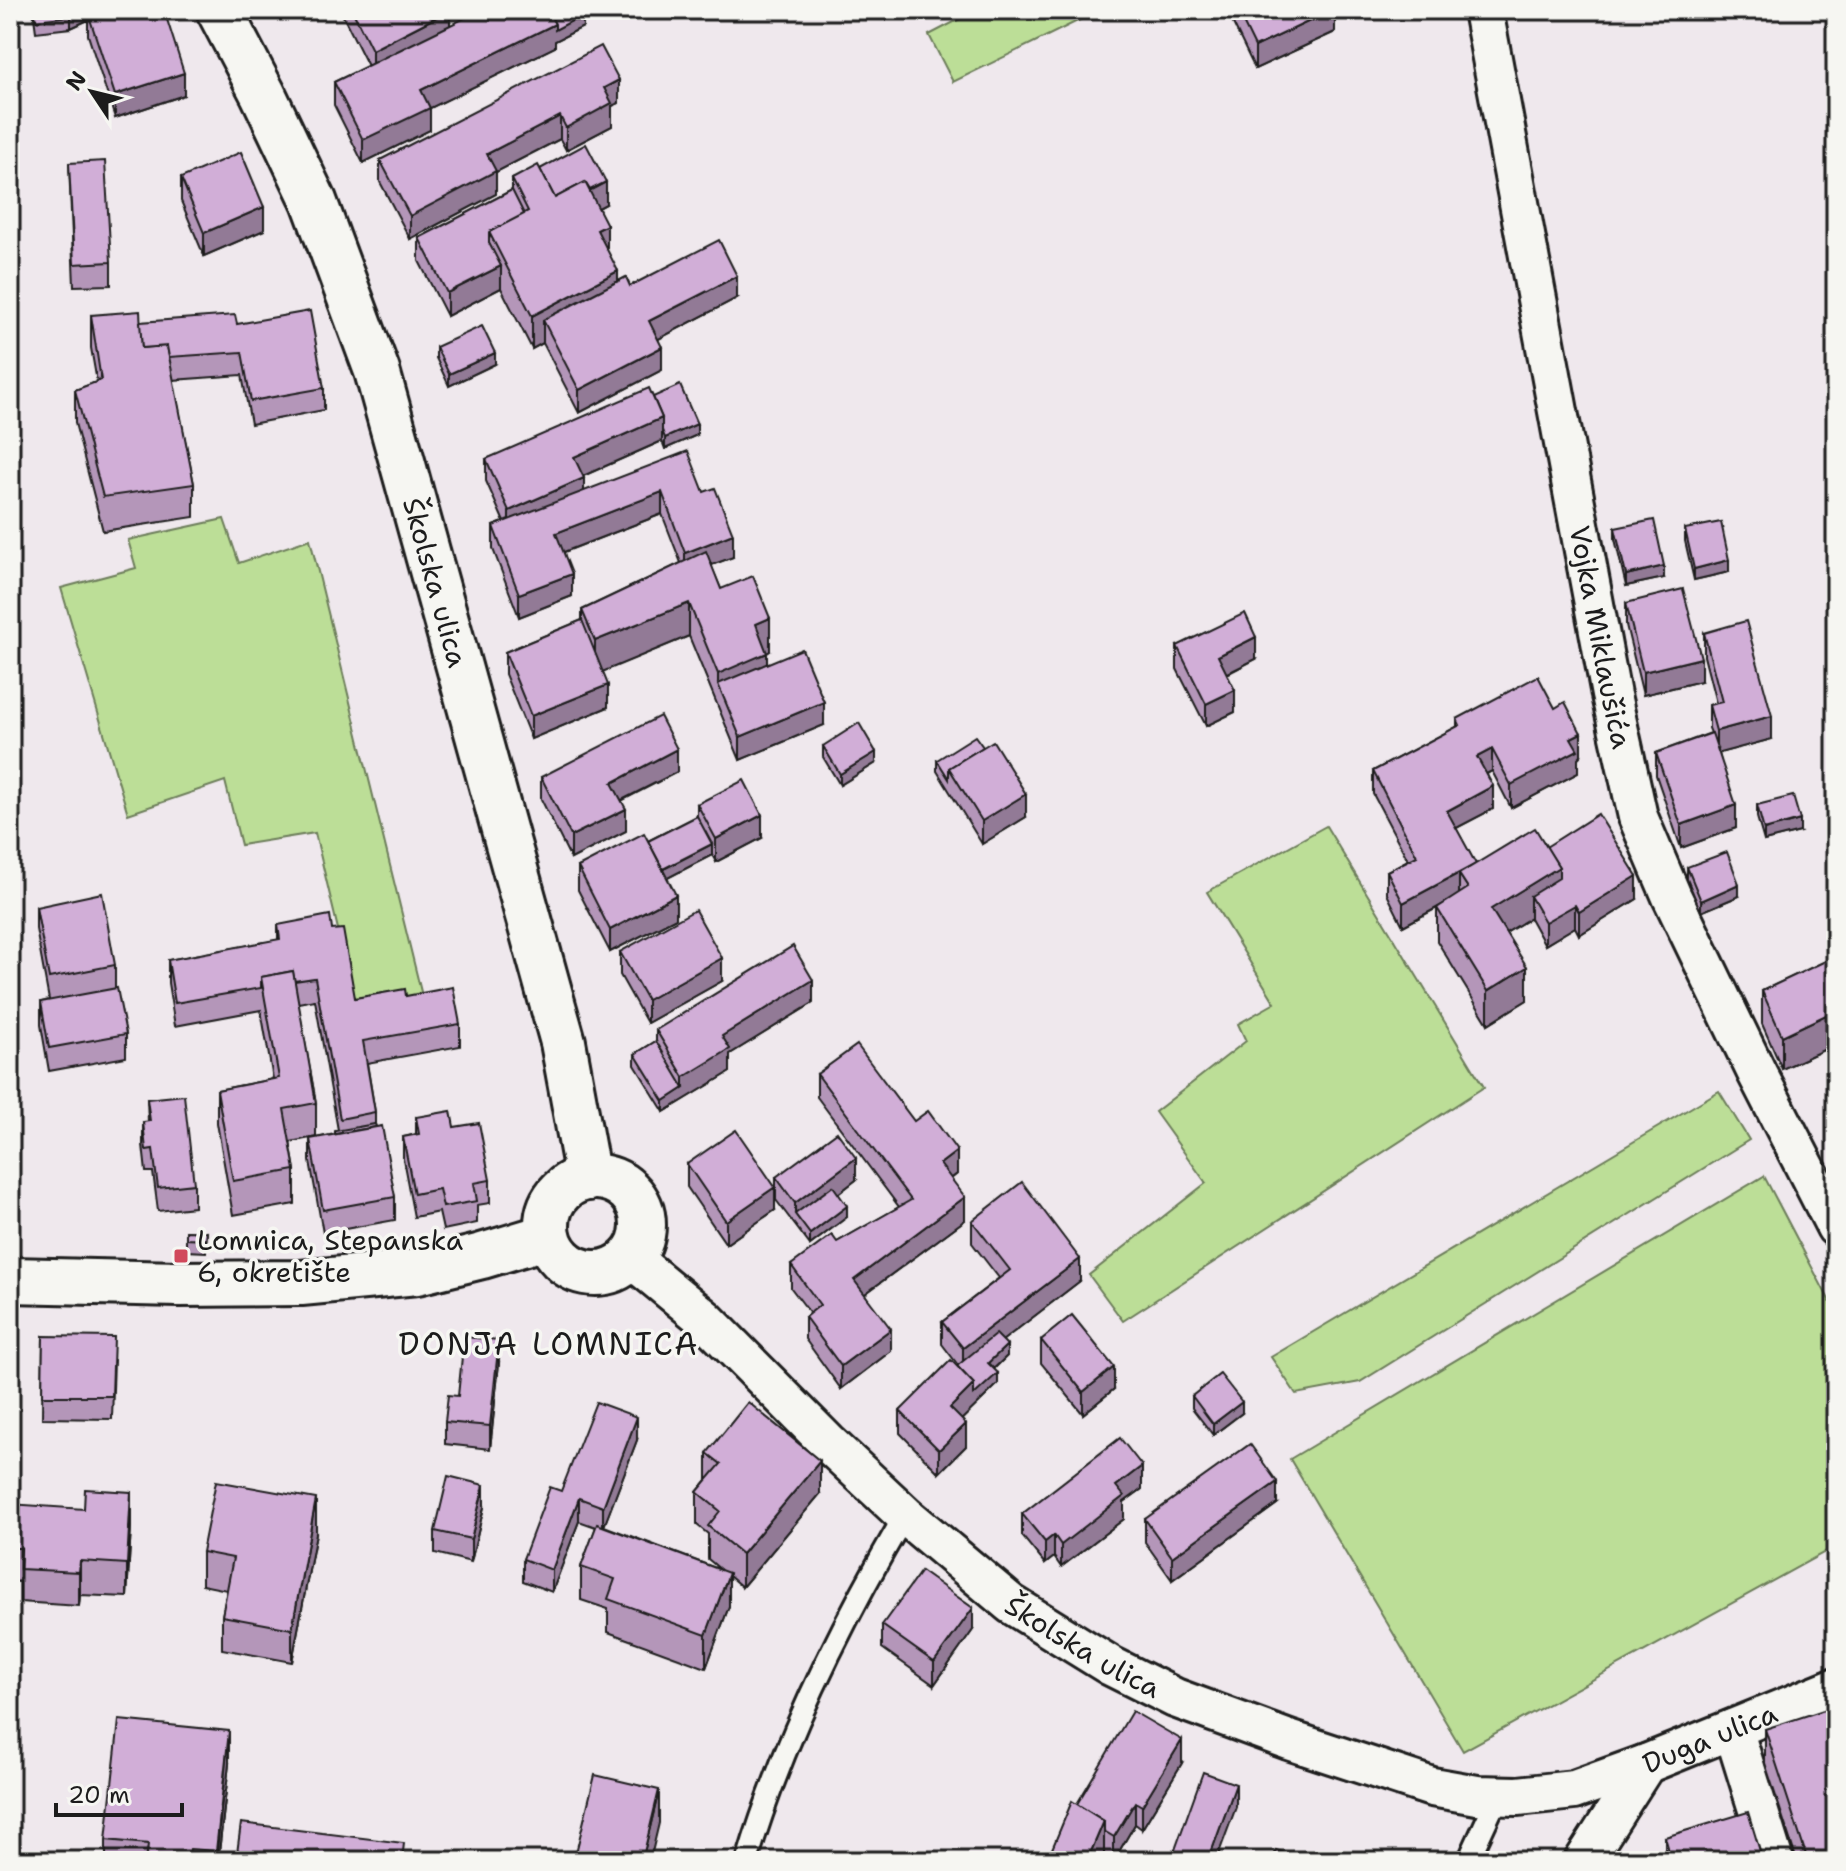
<svg xmlns="http://www.w3.org/2000/svg" width="1846" height="1871" font-family="'Shantell Sans',sans-serif">
<style>
.green{fill:#bcde97;stroke:#6c7d5a;stroke-width:2}
.lines{fill:none;stroke-linecap:round;stroke-linejoin:round}
.service-casing{stroke:#1c1c1c;stroke-width:26}
.minor-casing{stroke:#1c1c1c;stroke-width:44}
.tertiary-casing{stroke:#1c1c1c;stroke-width:50}
.service{stroke:#f6f6f2;stroke-width:20}
.minor{stroke:#f6f6f2;stroke-width:38}
.tertiary{stroke:#f6f6f2;stroke-width:44}
.wall{fill:#b496b9;stroke:#1c1c1c;stroke-width:2}
.shaded-wall{fill:#927a96;stroke:#1c1c1c;stroke-width:2}
.building{fill:#d1aed7;stroke:#1c1c1c;stroke-width:2}
.poi-dot{fill:#d1495b;stroke:#f6f6f2;stroke-width:3}
.labels{text-anchor:middle;dominant-baseline:central;stroke-width:7;stroke-linejoin:round;paint-order:stroke}
.street-label{font-size:28px;fill:#1c1c1c;stroke:#f6f6f2}
.poi-label{font-size:28px;fill:#1c1c1c;stroke:#f6f6f2;text-anchor:start}
.quarter-label{font-size:32px;letter-spacing:2px;fill:#1c1c1c;stroke:#f6f6f2}
</style>
<rect width="100%" height="100%" fill="#efe8ed"/>
<filter id="ink" filterUnits="userSpaceOnUse"><feTurbulence type="fractalNoise" baseFrequency=".0125" numOctaves="2"/><feDisplacementMap in="SourceGraphic" scale="16" xChannelSelector="R" yChannelSelector="G"/><feConvolveMatrix kernelMatrix="1 2 1 2 8 2 1 2 1" color-interpolation-filters="sRGB"/></filter>
<g filter="url(#ink)">
<g class="green">
<path d="M 977,10 L 1100,10 L 953,82 L 929,35 Z"/>
<path d="M 224,519 L 239,563 L 310,539 L 423,1000 L 358,1013 L 315,833 L 241,845 L 225,781 L 128,814 L 61,588 L 136,568 L 128,540 Z"/>
<path d="M 1326,826 L 1484,1087 L 1123,1321 L 1089,1275 L 1206,1183 L 1155,1112 L 1246,1041 L 1238,1024 L 1275,1003 L 1207,892 Z"/>
<path d="M 1719,1091 L 1749,1140 L 1360,1382 L 1296,1394 L 1271,1357 Z"/>
<path d="M 1764,1176 L 1836,1313 L 1836,1546 L 1463,1751 L 1290,1459 Z"/>
</g>
<g class="lines">
<defs>
<g id="service">
<path d="M 747,1861 C 783,1740 841,1624 905,1515"/>
<path d="M 1468,1861 L 1498,1796"/>
</g>
<g id="minor">
<path id="s1" d="M 1483,10 L 1611,695 L 1638,817 L 1672,897 L 1757,1073 L 1836,1227"/>
<path id="s2" d="M 631,1258 L 705,1319 L 828,1443 L 905,1515 L 1011,1604 L 1111,1666 L 1175,1698 L 1289,1740 L 1432,1787 L 1477,1795 L 1518,1796 L 1574,1790 L 1646,1764 L 1836,1687"/>
<path d="M 1733,1729 L 1774,1861"/>
<path d="M 1584,1861 L 1646,1764"/>
</g>
<g id="tertiary">
<path id="s3" d="M 219,10 L 263,94 L 314,201 L 377,371 L 563,1042 L 588,1178"/>
<circle cx="595" cy="1225" r="48"/>
<path d="M 10,1280 L 179,1284 L 301,1283 L 417,1272 L 482,1256 L 548,1236"/>
</g>
</defs>
<use href="#service" class="service-casing"/>
<use href="#minor" class="minor-casing"/>
<use href="#tertiary" class="tertiary-casing"/>
<use href="#service" class="service"/>
<use href="#minor" class="minor"/>
<use href="#tertiary" class="tertiary"/>
</g>
<g class="wall">
<path d="M 33,10 L 164,10 L 184,95 L 115,118 L 88,35 L 88,20 L 71,28 L 36,32 Z"/>
<path d="M 340,10 L 450,10 L 450,25 L 583,27 L 555,41 L 555,47 L 430,108 L 430,130 L 363,163 L 334,105 L 334,82 L 368,66 Z"/>
<path d="M 1228,10 L 1335,10 L 1335,32 L 1255,69 L 1228,13 Z"/>
<path d="M 619,103 L 612,106 L 612,126 L 566,150 L 560,139 L 496,172 L 496,194 L 410,239 L 380,182 L 380,160 Z"/>
<path d="M 69,163 L 111,262 L 111,285 L 74,286 Z"/>
<path d="M 540,169 L 606,204 L 599,208 L 607,251 L 618,281 L 630,286 L 737,298 L 658,339 L 662,370 L 579,413 L 543,343 L 532,349 L 501,288 L 447,316 L 419,261 L 419,238 L 512,190 L 512,179 Z"/>
<path d="M 181,178 L 264,230 L 204,256 L 181,201 Z"/>
<path d="M 91,315 L 140,322 L 237,324 L 324,388 L 324,410 L 251,424 L 242,375 L 173,380 L 194,484 L 194,517 L 103,531 L 75,423 L 75,390 L 97,382 L 91,348 Z"/>
<path d="M 436,347 L 495,364 L 449,386 L 436,358 Z"/>
<path d="M 653,397 L 697,435 L 665,449 L 662,441 L 583,476 L 584,491 L 704,492 L 733,557 L 711,565 L 721,589 L 770,651 L 767,653 L 767,664 L 824,725 L 740,760 L 689,636 L 603,671 L 608,707 L 531,739 L 505,674 L 505,652 L 582,620 L 582,610 L 681,563 L 662,514 L 564,552 L 572,596 L 519,617 L 493,549 L 493,526 L 504,522 L 486,481 L 486,459 Z"/>
<path d="M 1615,528 L 1664,578 L 1626,586 L 1615,539 Z"/>
<path d="M 1685,529 L 1729,572 L 1694,580 L 1685,541 Z"/>
<path d="M 1626,603 L 1701,681 L 1643,695 L 1626,625 Z"/>
<path d="M 1704,633 L 1772,739 L 1719,753 L 1736,828 L 1681,848 L 1656,775 L 1656,753 L 1711,733 L 1709,728 L 1709,705 L 1716,703 L 1704,656 Z"/>
<path d="M 1177,646 L 1256,659 L 1227,674 L 1235,712 L 1206,726 L 1177,669 Z"/>
<path d="M 1457,719 L 1581,755 L 1578,758 L 1578,773 L 1511,808 L 1492,771 L 1487,774 L 1493,809 L 1456,828 L 1476,865 L 1546,847 L 1637,899 L 1579,935 L 1575,927 L 1545,945 L 1530,918 L 1506,933 L 1527,1000 L 1488,1024 L 1437,941 L 1437,908 L 1403,926 L 1387,894 L 1387,871 L 1408,860 L 1373,794 L 1373,771 L 1457,727 Z"/>
<path d="M 823,746 L 876,763 L 840,785 L 823,757 Z"/>
<path d="M 937,760 L 1026,817 L 982,844 L 937,771 Z"/>
<path d="M 677,772 L 621,801 L 626,831 L 571,859 L 541,799 L 541,777 Z"/>
<path d="M 697,804 L 762,838 L 716,862 L 712,855 L 667,878 L 676,918 L 610,952 L 578,890 L 578,867 L 648,841 L 697,816 Z"/>
<path d="M 1757,805 L 1800,832 L 1764,841 L 1757,817 Z"/>
<path d="M 1687,867 L 1739,896 L 1701,912 L 1687,879 Z"/>
<path d="M 36,907 L 115,965 L 115,988 L 126,1034 L 126,1057 L 49,1071 L 41,1025 L 41,1002 L 49,1000 L 36,929 Z"/>
<path d="M 278,925 L 332,930 L 355,998 L 406,996 L 460,1024 L 460,1046 L 367,1063 L 375,1112 L 375,1124 L 395,1197 L 395,1220 L 323,1233 L 310,1161 L 310,1139 L 335,1134 L 338,1130 L 315,1000 L 298,1003 L 316,1103 L 316,1137 L 290,1142 L 295,1170 L 295,1204 L 233,1215 L 217,1123 L 217,1090 L 273,1079 L 261,1010 L 175,1026 L 168,983 L 168,960 L 278,940 Z"/>
<path d="M 620,952 L 722,981 L 647,1023 L 620,975 Z"/>
<path d="M 1836,956 L 1836,1095 L 1832,1087 L 1833,1053 L 1830,1047 L 1782,1069 L 1762,1024 L 1762,991 Z"/>
<path d="M 813,1003 L 730,1054 L 730,1072 L 664,1112 L 635,1065 L 635,1054 L 656,1041 L 656,1030 Z"/>
<path d="M 817,1074 L 914,1121 L 957,1174 L 951,1179 L 965,1220 L 865,1294 L 891,1351 L 841,1389 L 805,1339 L 805,1317 L 810,1313 L 791,1288 L 791,1265 L 837,1242 L 899,1207 L 817,1097 Z"/>
<path d="M 147,1099 L 194,1184 L 194,1207 L 158,1211 L 153,1172 L 146,1172 L 143,1145 L 143,1122 L 148,1122 Z"/>
<path d="M 416,1117 L 454,1127 L 490,1180 L 490,1203 L 477,1205 L 477,1223 L 443,1230 L 439,1212 L 414,1217 L 403,1159 L 403,1137 L 416,1134 Z"/>
<path d="M 687,1164 L 775,1210 L 726,1244 L 687,1187 Z"/>
<path d="M 776,1177 L 856,1180 L 838,1194 L 847,1217 L 810,1245 L 776,1200 Z"/>
<path d="M 972,1221 L 1080,1281 L 1003,1340 L 1007,1356 L 994,1369 L 998,1384 L 962,1419 L 966,1446 L 939,1473 L 900,1433 L 900,1411 L 958,1365 L 942,1344 L 942,1322 L 999,1278 L 972,1243 Z"/>
<path d="M 186,1231 L 207,1232 L 206,1252 L 186,1251 Z"/>
<path d="M 43,1336 L 114,1360 L 112,1419 L 42,1418 Z"/>
<path d="M 1041,1340 L 1114,1389 L 1083,1414 L 1041,1363 Z"/>
<path d="M 499,1363 L 490,1449 L 445,1444 L 445,1422 L 458,1396 Z"/>
<path d="M 1192,1396 L 1242,1413 L 1213,1435 L 1192,1408 Z"/>
<path d="M 637,1440 L 604,1526 L 721,1570 L 708,1559 L 708,1534 L 697,1525 L 697,1492 L 707,1480 L 707,1453 L 820,1494 L 742,1587 L 729,1576 L 729,1606 L 706,1668 L 608,1632 L 608,1609 L 581,1600 L 581,1567 L 596,1527 L 579,1521 L 552,1592 L 523,1581 L 523,1559 L 561,1491 Z"/>
<path d="M 1142,1489 L 1124,1502 L 1124,1519 L 1061,1567 L 1054,1557 L 1045,1564 L 1022,1536 L 1022,1514 Z"/>
<path d="M 10,1504 L 131,1526 L 127,1597 L 80,1595 L 79,1606 L 20,1602 L 20,1582 L 10,1581 Z"/>
<path d="M 1277,1504 L 1172,1580 L 1145,1542 L 1145,1519 Z"/>
<path d="M 484,1507 L 471,1562 L 435,1553 L 435,1531 Z"/>
<path d="M 316,1533 L 292,1662 L 222,1649 L 222,1616 L 227,1590 L 202,1585 L 202,1552 Z"/>
<path d="M 882,1625 L 973,1630 L 934,1685 L 882,1648 Z"/>
<path d="M 1765,1729 L 1836,1861 L 1797,1861 L 1765,1763 Z"/>
<path d="M 1182,1763 L 1142,1829 L 1135,1824 L 1114,1860 L 1104,1854 L 1101,1861 L 1047,1861 L 1077,1804 Z"/>
<path d="M 229,1764 L 218,1861 L 106,1861 L 106,1840 Z"/>
<path d="M 1665,1837 L 1763,1861 L 1665,1861 Z"/>
</g>
<g class="shaded-wall">
<path d="M 71,10 L 112,10 L 88,13 L 88,20 L 71,28 Z"/>
<path d="M 450,10 L 450,32 L 372,72 L 372,50 Z"/>
<path d="M 1333,10 L 1335,10 L 1335,32 L 1255,69 L 1255,47 Z"/>
<path d="M 583,15 L 583,27 L 555,41 L 555,47 L 430,108 L 430,130 L 363,163 L 363,140 L 421,90 L 555,24 Z"/>
<path d="M 184,73 L 184,95 L 115,118 L 115,95 Z"/>
<path d="M 619,80 L 619,103 L 612,106 L 612,126 L 566,150 L 566,128 L 604,88 Z"/>
<path d="M 560,116 L 560,139 L 496,172 L 496,194 L 410,239 L 410,216 L 487,154 Z"/>
<path d="M 606,182 L 606,204 L 555,231 L 555,209 Z"/>
<path d="M 264,207 L 264,230 L 204,256 L 204,233 Z"/>
<path d="M 607,225 L 607,258 L 597,230 Z"/>
<path d="M 501,266 L 501,288 L 447,316 L 447,293 Z"/>
<path d="M 618,271 L 618,304 L 543,320 L 543,343 L 532,349 L 532,316 Z"/>
<path d="M 737,276 L 737,298 L 649,344 L 649,321 Z"/>
<path d="M 662,347 L 662,370 L 579,413 L 579,390 Z"/>
<path d="M 495,353 L 495,364 L 449,386 L 449,374 Z"/>
<path d="M 662,418 L 662,441 L 574,480 L 574,457 Z"/>
<path d="M 697,424 L 697,435 L 665,449 L 665,438 Z"/>
<path d="M 584,478 L 584,501 L 509,534 L 509,511 Z"/>
<path d="M 662,492 L 662,514 L 556,555 L 556,533 Z"/>
<path d="M 733,534 L 733,557 L 685,575 L 685,553 Z"/>
<path d="M 1729,560 L 1729,572 L 1694,580 L 1694,569 Z"/>
<path d="M 1664,566 L 1664,578 L 1626,586 L 1626,575 Z"/>
<path d="M 572,574 L 572,596 L 519,617 L 519,594 Z"/>
<path d="M 689,603 L 689,636 L 595,675 L 595,641 Z"/>
<path d="M 770,618 L 770,651 L 763,655 L 767,653 L 767,686 L 718,684 L 718,674 L 756,624 Z"/>
<path d="M 1256,637 L 1256,659 L 1218,678 L 1218,656 Z"/>
<path d="M 1701,658 L 1701,681 L 1643,695 L 1643,672 Z"/>
<path d="M 608,685 L 608,707 L 531,739 L 531,716 Z"/>
<path d="M 1235,690 L 1235,712 L 1206,726 L 1206,704 Z"/>
<path d="M 824,702 L 824,725 L 740,760 L 740,737 Z"/>
<path d="M 1772,716 L 1772,739 L 1716,754 L 1716,731 Z"/>
<path d="M 1581,733 L 1581,755 L 1578,758 L 1578,773 L 1511,808 L 1511,785 L 1571,738 Z"/>
<path d="M 677,749 L 677,772 L 612,805 L 612,783 Z"/>
<path d="M 1492,749 L 1492,771 L 1477,779 L 1477,757 Z"/>
<path d="M 876,752 L 876,763 L 840,785 L 840,774 Z"/>
<path d="M 1493,786 L 1493,809 L 1447,833 L 1447,811 Z"/>
<path d="M 1026,794 L 1026,817 L 982,844 L 982,821 Z"/>
<path d="M 1736,805 L 1736,828 L 1681,848 L 1681,825 Z"/>
<path d="M 626,809 L 626,831 L 571,859 L 571,836 Z"/>
<path d="M 762,815 L 762,838 L 716,862 L 716,839 Z"/>
<path d="M 1800,820 L 1800,832 L 1764,841 L 1764,830 Z"/>
<path d="M 712,844 L 712,855 L 658,883 L 658,872 Z"/>
<path d="M 1476,864 L 1468,888 L 1459,874 L 1459,896 L 1403,926 L 1403,903 Z"/>
<path d="M 1559,867 L 1559,901 L 1530,896 L 1530,918 L 1491,942 L 1491,909 Z"/>
<path d="M 1637,876 L 1637,899 L 1579,935 L 1579,912 Z"/>
<path d="M 1739,884 L 1739,896 L 1701,912 L 1701,901 Z"/>
<path d="M 676,895 L 676,918 L 610,952 L 610,930 Z"/>
<path d="M 1575,905 L 1575,927 L 1545,945 L 1545,922 Z"/>
<path d="M 722,958 L 722,981 L 647,1023 L 647,1000 Z"/>
<path d="M 1527,967 L 1527,1000 L 1488,1024 L 1488,991 Z"/>
<path d="M 813,980 L 813,1003 L 730,1054 L 730,1072 L 664,1112 L 664,1101 L 684,1088 L 684,1077 L 722,1036 Z"/>
<path d="M 1830,1013 L 1830,1047 L 1782,1069 L 1782,1036 Z"/>
<path d="M 957,1151 L 957,1174 L 940,1187 L 940,1164 Z"/>
<path d="M 856,1158 L 856,1180 L 801,1222 L 795,1214 L 795,1203 Z"/>
<path d="M 775,1187 L 775,1210 L 726,1244 L 726,1221 Z"/>
<path d="M 965,1197 L 965,1220 L 854,1302 L 854,1280 Z"/>
<path d="M 847,1206 L 847,1217 L 810,1245 L 810,1234 Z"/>
<path d="M 1080,1259 L 1080,1281 L 963,1371 L 963,1348 Z"/>
<path d="M 891,1329 L 891,1351 L 841,1389 L 841,1366 Z"/>
<path d="M 499,1340 L 499,1363 L 490,1449 L 490,1426 Z"/>
<path d="M 1007,1345 L 1007,1356 L 988,1374 L 988,1363 Z"/>
<path d="M 1114,1367 L 1114,1389 L 1083,1414 L 1083,1392 Z"/>
<path d="M 998,1373 L 998,1384 L 950,1431 L 950,1408 L 974,1384 Z"/>
<path d="M 1242,1402 L 1242,1413 L 1213,1435 L 1213,1424 Z"/>
<path d="M 637,1417 L 637,1440 L 603,1529 L 603,1507 Z"/>
<path d="M 966,1424 L 966,1446 L 939,1473 L 939,1450 Z"/>
<path d="M 820,1461 L 820,1494 L 742,1587 L 742,1554 Z"/>
<path d="M 1142,1466 L 1142,1489 L 1124,1502 L 1124,1519 L 1061,1567 L 1061,1545 L 1116,1486 Z"/>
<path d="M 1277,1482 L 1277,1504 L 1172,1580 L 1172,1557 Z"/>
<path d="M 484,1485 L 484,1507 L 471,1562 L 471,1539 Z"/>
<path d="M 131,1492 L 131,1526 L 127,1597 L 127,1564 Z"/>
<path d="M 579,1498 L 579,1521 L 552,1592 L 552,1570 Z"/>
<path d="M 316,1499 L 316,1533 L 292,1662 L 292,1629 Z"/>
<path d="M 1054,1535 L 1054,1557 L 1045,1564 L 1045,1542 Z"/>
<path d="M 80,1561 L 80,1595 L 79,1606 L 79,1572 Z"/>
<path d="M 729,1573 L 729,1606 L 706,1668 L 706,1635 Z"/>
<path d="M 973,1608 L 973,1630 L 934,1685 L 934,1662 Z"/>
<path d="M 229,1731 L 229,1764 L 218,1861 L 216,1861 Z"/>
<path d="M 1182,1740 L 1182,1763 L 1142,1829 L 1142,1806 Z"/>
<path d="M 1236,1784 L 1236,1807 L 1216,1861 L 1208,1861 Z"/>
<path d="M 659,1790 L 659,1823 L 650,1861 L 642,1861 Z"/>
<path d="M 1135,1802 L 1135,1824 L 1114,1860 L 1114,1837 Z"/>
<path d="M 1104,1821 L 1104,1854 L 1101,1861 L 1087,1861 Z"/>
</g>
<g class="building">
<path d="M 34,10 L 68,10 L 71,16 L 36,20 Z"/>
<path d="M 97,10 L 164,10 L 184,73 L 115,95 L 88,13 Z"/>
<path d="M 352,10 L 450,10 L 372,50 Z"/>
<path d="M 481,10 L 548,10 L 555,24 L 421,90 L 430,108 L 363,140 L 334,82 Z"/>
<path d="M 548,10 L 581,10 L 583,15 L 555,30 L 555,24 Z"/>
<path d="M 1237,10 L 1333,10 L 1255,47 Z"/>
<path d="M 601,46 L 619,80 L 604,88 L 612,103 L 566,128 L 560,116 L 487,154 L 496,171 L 410,216 L 380,160 Z"/>
<path d="M 586,144 L 606,182 L 590,190 L 585,182 L 555,198 L 540,169 Z"/>
<path d="M 241,152 L 264,207 L 204,233 L 181,178 Z"/>
<path d="M 105,161 L 111,262 L 74,264 L 69,163 Z"/>
<path d="M 538,165 L 555,198 L 585,182 L 607,225 L 597,230 L 618,271 L 532,316 L 489,232 L 528,211 L 512,179 Z"/>
<path d="M 512,190 L 524,214 L 489,232 L 489,243 L 501,266 L 447,293 L 419,238 Z"/>
<path d="M 719,240 L 737,276 L 649,321 L 662,347 L 579,390 L 543,320 L 626,277 L 630,286 Z"/>
<path d="M 140,311 L 142,348 L 167,346 L 194,484 L 103,497 L 75,390 L 101,380 L 91,315 Z"/>
<path d="M 310,311 L 324,388 L 251,401 L 242,352 L 169,357 L 167,346 L 142,348 L 140,322 L 235,315 L 237,324 Z"/>
<path d="M 482,326 L 495,353 L 449,374 L 436,347 Z"/>
<path d="M 680,385 L 697,424 L 665,438 L 662,430 L 662,418 L 653,397 Z"/>
<path d="M 649,388 L 662,418 L 574,457 L 584,478 L 509,511 L 486,459 Z"/>
<path d="M 688,451 L 704,492 L 715,488 L 733,534 L 685,553 L 662,492 L 556,533 L 572,574 L 519,594 L 493,526 Z"/>
<path d="M 1654,520 L 1664,566 L 1626,575 L 1615,528 Z"/>
<path d="M 1721,522 L 1729,560 L 1694,569 L 1685,529 Z"/>
<path d="M 706,551 L 721,589 L 753,576 L 770,618 L 756,624 L 767,653 L 718,674 L 689,603 L 595,641 L 582,610 Z"/>
<path d="M 1683,589 L 1701,658 L 1643,672 L 1626,603 Z"/>
<path d="M 1245,613 L 1256,637 L 1218,656 L 1235,690 L 1206,704 L 1177,646 Z"/>
<path d="M 582,620 L 608,685 L 531,716 L 505,652 Z"/>
<path d="M 1746,621 L 1772,716 L 1716,731 L 1709,705 L 1722,702 L 1704,633 Z"/>
<path d="M 802,649 L 824,702 L 740,737 L 718,684 Z"/>
<path d="M 1538,676 L 1555,708 L 1565,702 L 1581,733 L 1571,738 L 1578,750 L 1511,785 L 1492,749 L 1477,757 L 1493,786 L 1447,811 L 1476,864 L 1403,903 L 1387,871 L 1417,856 L 1373,771 L 1460,725 L 1457,719 Z"/>
<path d="M 660,716 L 677,749 L 612,783 L 626,809 L 571,836 L 541,777 Z"/>
<path d="M 859,723 L 876,752 L 840,774 L 823,746 Z"/>
<path d="M 1712,733 L 1736,805 L 1681,825 L 1656,753 Z"/>
<path d="M 975,736 L 983,747 L 949,768 L 949,779 L 937,760 Z"/>
<path d="M 993,741 L 1026,794 L 982,821 L 949,768 Z"/>
<path d="M 744,780 L 762,815 L 716,839 L 697,804 Z"/>
<path d="M 1793,796 L 1800,820 L 1764,830 L 1757,805 Z"/>
<path d="M 1598,814 L 1637,876 L 1579,912 L 1575,905 L 1545,922 L 1530,896 L 1559,878 L 1559,867 L 1546,847 Z"/>
<path d="M 697,816 L 712,844 L 663,869 L 648,841 Z"/>
<path d="M 1535,828 L 1559,867 L 1491,909 L 1527,967 L 1488,991 L 1437,908 L 1468,888 L 1459,874 Z"/>
<path d="M 644,833 L 676,895 L 610,930 L 578,867 Z"/>
<path d="M 1727,852 L 1739,884 L 1701,901 L 1687,867 Z"/>
<path d="M 102,893 L 115,965 L 49,978 L 36,907 Z"/>
<path d="M 695,910 L 722,958 L 647,1000 L 620,952 Z"/>
<path d="M 330,915 L 332,930 L 343,929 L 355,998 L 405,989 L 406,996 L 453,987 L 460,1024 L 363,1041 L 375,1112 L 340,1119 L 315,978 L 294,981 L 293,971 L 261,977 L 261,988 L 175,1003 L 168,960 L 280,939 L 278,925 Z"/>
<path d="M 793,946 L 813,980 L 722,1036 L 730,1049 L 684,1077 L 656,1030 Z"/>
<path d="M 1836,956 L 1836,1026 L 1830,1013 L 1782,1036 L 1762,991 Z"/>
<path d="M 293,971 L 316,1103 L 284,1109 L 295,1170 L 233,1181 L 217,1090 L 279,1078 L 261,977 Z"/>
<path d="M 117,988 L 126,1034 L 49,1048 L 41,1002 Z"/>
<path d="M 656,1041 L 684,1088 L 664,1101 L 635,1054 Z"/>
<path d="M 857,1045 L 914,1121 L 928,1111 L 957,1151 L 940,1164 L 965,1197 L 854,1280 L 891,1329 L 841,1366 L 805,1317 L 820,1305 L 791,1265 L 832,1235 L 837,1242 L 911,1200 L 817,1074 Z"/>
<path d="M 184,1095 L 194,1184 L 158,1188 L 153,1149 L 146,1150 L 143,1122 L 150,1121 L 147,1099 Z"/>
<path d="M 451,1111 L 454,1127 L 479,1123 L 490,1180 L 474,1183 L 477,1201 L 443,1207 L 439,1189 L 414,1194 L 403,1137 L 419,1134 L 416,1117 Z"/>
<path d="M 375,1124 L 376,1127 L 335,1134 L 335,1131 Z"/>
<path d="M 382,1126 L 395,1197 L 323,1210 L 310,1139 Z"/>
<path d="M 736,1130 L 775,1187 L 726,1221 L 687,1164 Z"/>
<path d="M 837,1132 L 856,1158 L 795,1203 L 776,1177 Z"/>
<path d="M 1022,1182 L 1080,1259 L 963,1348 L 942,1322 L 1010,1270 L 972,1221 Z"/>
<path d="M 833,1186 L 847,1206 L 810,1234 L 795,1214 Z"/>
<path d="M 186,1231 L 207,1232 L 206,1240 L 186,1239 Z"/>
<path d="M 1072,1315 L 1114,1367 L 1083,1392 L 1041,1340 Z"/>
<path d="M 996,1334 L 1007,1345 L 988,1363 L 998,1373 L 974,1395 L 974,1384 L 957,1366 Z"/>
<path d="M 43,1336 L 114,1337 L 112,1396 L 42,1396 Z"/>
<path d="M 464,1337 L 499,1340 L 490,1426 L 445,1422 L 448,1395 L 458,1396 Z"/>
<path d="M 951,1360 L 974,1384 L 950,1408 L 966,1424 L 939,1450 L 900,1411 Z"/>
<path d="M 1220,1374 L 1242,1402 L 1213,1424 L 1192,1396 Z"/>
<path d="M 596,1402 L 637,1417 L 603,1507 L 579,1498 L 552,1570 L 523,1559 L 550,1487 L 561,1491 Z"/>
<path d="M 748,1402 L 820,1461 L 742,1554 L 708,1526 L 720,1511 L 697,1492 L 721,1464 L 707,1453 Z"/>
<path d="M 1120,1438 L 1142,1466 L 1116,1486 L 1124,1496 L 1061,1545 L 1054,1535 L 1045,1542 L 1022,1514 Z"/>
<path d="M 1250,1444 L 1277,1482 L 1172,1557 L 1145,1519 Z"/>
<path d="M 448,1476 L 484,1485 L 471,1539 L 435,1531 Z"/>
<path d="M 216,1481 L 316,1499 L 292,1629 L 222,1616 L 233,1558 L 202,1552 Z"/>
<path d="M 85,1489 L 131,1492 L 127,1564 L 80,1561 L 79,1572 L 20,1569 L 21,1548 L 10,1548 L 10,1504 L 84,1509 Z"/>
<path d="M 597,1524 L 729,1573 L 706,1635 L 608,1599 L 615,1579 L 581,1567 Z"/>
<path d="M 921,1571 L 973,1608 L 934,1662 L 882,1625 Z"/>
<path d="M 1836,1706 L 1836,1861 L 1808,1861 L 1765,1729 Z"/>
<path d="M 1132,1711 L 1182,1740 L 1142,1806 L 1135,1802 L 1114,1837 L 1104,1831 L 1104,1821 L 1077,1804 Z"/>
<path d="M 119,1720 L 229,1731 L 216,1851 L 190,1849 L 188,1861 L 146,1861 L 148,1844 L 106,1840 Z"/>
<path d="M 1203,1772 L 1236,1784 L 1208,1861 L 1171,1861 Z"/>
<path d="M 595,1775 L 659,1790 L 642,1861 L 574,1861 Z"/>
<path d="M 1072,1801 L 1104,1821 L 1087,1861 L 1047,1861 Z"/>
<path d="M 1748,1812 L 1763,1861 L 1672,1861 L 1665,1837 Z"/>
<path d="M 241,1823 L 404,1843 L 402,1861 L 236,1861 Z"/>
<path d="M 1276,1850 L 1310,1861 L 1273,1861 Z"/>
</g>
</g>
<rect class="poi-dot" x="173" y="1248" width="16" height="16" rx="4"/>
<g class="labels">
<g class="street-label">
<text stroke="none"><textPath href="#s3" startOffset="614">Školska ulica</textPath></text>
<text stroke="none"><textPath href="#s1" startOffset="638">Vojka Miklaušića</textPath></text>
<text stroke="none"><textPath href="#s2" startOffset="598">Školska ulica</textPath></text>
<text stroke="none"><textPath href="#s2" startOffset="1264">Duga ulica</textPath></text>
</g>
<g class="poi-label">
<text x="197" y="1240">Lomnica, Stepanska<tspan x="197" dy="32">6, okretište</tspan></text>
</g>
<g class="quarter-label">
<text x="549" y="1343">DONJA LOMNICA</text>
</g>
</g>
<rect width="1846" height="1871" fill="none" stroke="#f6f6f2" stroke-width="40"/>
<rect x="20" y="20" width="1806" height="1831" fill="none" stroke="#1c1c1c" stroke-width="3" filter="url(#ink)"/>
<g transform="translate(92 92) rotate(305)" stroke="#f6f6f2" stroke-width="6" paint-order="stroke">
<path d="M0-6L14 30L0 20L-14 30Z" fill="#1c1c1c"/>
<text y="-12" font-size="22" font-weight="bold" text-anchor="middle" fill="#1c1c1c">N</text>
</g>
<path d="M56 1803v12h126v-12" fill="none" stroke="#1c1c1c" stroke-width="4"/>
<text x="68" y="1803" font-size="24" fill="#1c1c1c" stroke="#f6f6f2" stroke-width="6" paint-order="stroke">20 m</text>
</svg>
